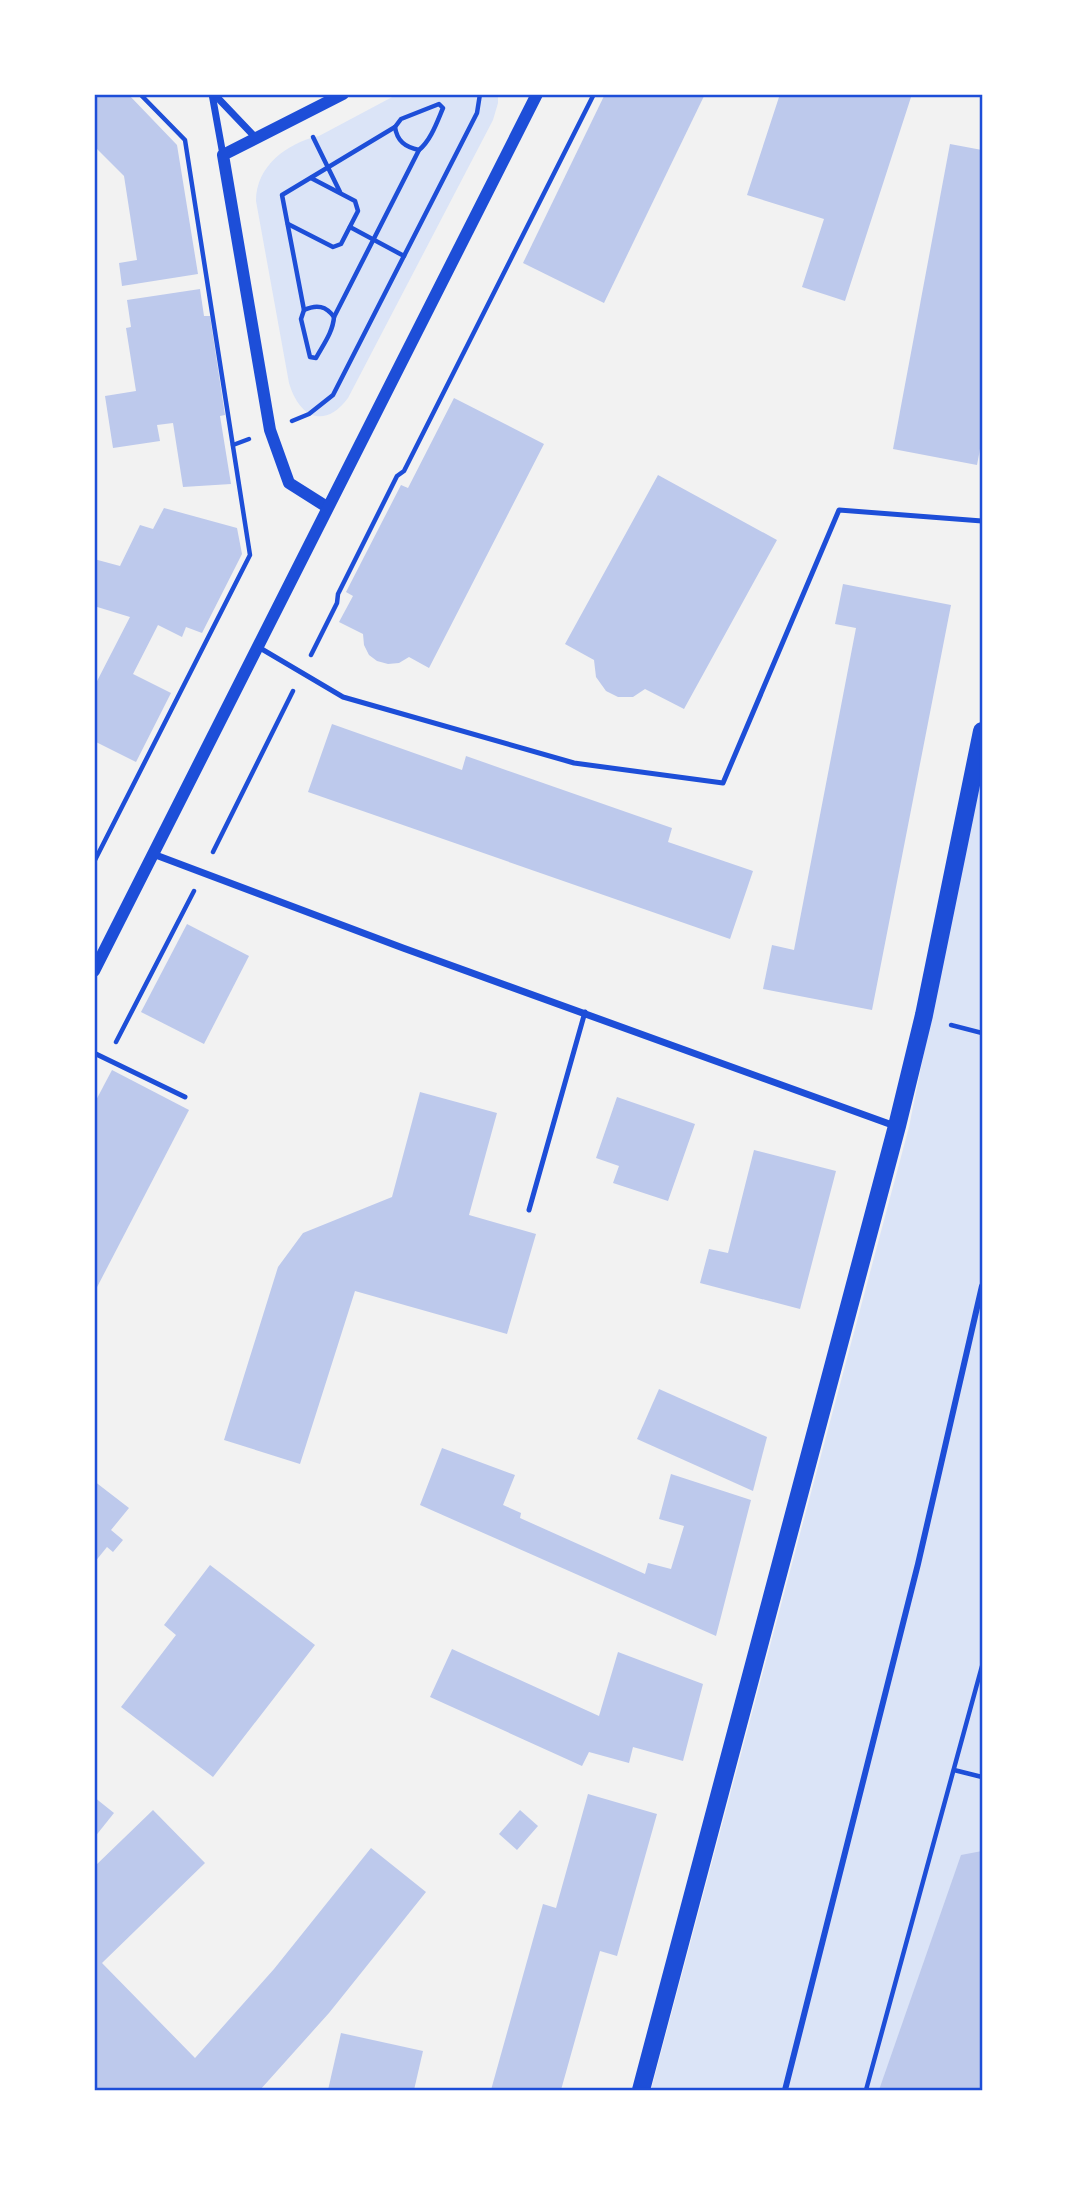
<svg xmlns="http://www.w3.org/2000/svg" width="1077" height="2185" font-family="'Source Sans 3',sans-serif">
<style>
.green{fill:#dbe4f7}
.building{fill:#bdc9ec}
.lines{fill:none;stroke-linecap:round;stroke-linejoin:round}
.path{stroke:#1d4ed8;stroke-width:4.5}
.service{stroke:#1d4ed8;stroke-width:5}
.pedestrian{stroke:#1d4ed8;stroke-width:6}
.minor{stroke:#1d4ed8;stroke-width:7}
.tertiary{stroke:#1d4ed8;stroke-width:12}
.primary{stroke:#1d4ed8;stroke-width:18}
.neatline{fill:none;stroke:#1d4ed8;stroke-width:2.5}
</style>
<rect width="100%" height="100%" fill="#f2f2f2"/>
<g class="green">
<path d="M 396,95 L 498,95 L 498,103 L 493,120 L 348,398 C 324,430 299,417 289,383 L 256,201 C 256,166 287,143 319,136 Z"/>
<path d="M 982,763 L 982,2090 L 651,2090 L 909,1127 Z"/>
</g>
<g class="building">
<path d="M 94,94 L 128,94 L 177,145 L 198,274 L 122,286 L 119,263 L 137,260 L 124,176 L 94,146 Z"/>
<path d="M 605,94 L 705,94 L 604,303 L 523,263 Z"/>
<path d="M 780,94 L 912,94 L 845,301 L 802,287 L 824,219 L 747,195 Z"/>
<path d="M 950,144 L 982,150 L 982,438 L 977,465 L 893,449 Z"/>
<path d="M 200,289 L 204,316 L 210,316 L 225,415 L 220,416 L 231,484 L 183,487 L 173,423 L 157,425 L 160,441 L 113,448 L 105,396 L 136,391 L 126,328 L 131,327 L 127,300 Z"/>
<path d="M 454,398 L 544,444 L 429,668 L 409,657 L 399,663 L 388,664 L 377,661 L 369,655 L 364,645 L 363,634 L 339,622 L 353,596 L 346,592 L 401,485 L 408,488 Z"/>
<path d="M 658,475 L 777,540 L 684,709 L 645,689 L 633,697 L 618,697 L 606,691 L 596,677 L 594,660 L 565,644 Z"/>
<path d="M 164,508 L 237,528 L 242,554 L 202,633 L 186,627 L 182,637 L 158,625 L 133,674 L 171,693 L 136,762 L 94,741 L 94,687 L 130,617 L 94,606 L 94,559 L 120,566 L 140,525 L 153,529 Z"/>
<path d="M 843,584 L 951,605 L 872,1010 L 763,989 L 772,945 L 794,950 L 856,628 L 835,624 Z"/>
<path d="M 332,724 L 462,770 L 466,756 L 672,828 L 668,842 L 753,871 L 730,939 L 308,792 Z"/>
<path d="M 187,924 L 249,956 L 204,1044 L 141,1012 Z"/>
<path d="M 112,1070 L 189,1110 L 94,1293 L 94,1104 Z"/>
<path d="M 420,1092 L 497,1113 L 469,1215 L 536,1234 L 507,1334 L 355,1291 L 300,1464 L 224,1440 L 278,1267 L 303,1233 L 392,1197 Z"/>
<path d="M 617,1097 L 695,1124 L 668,1201 L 613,1183 L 619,1166 L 596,1158 Z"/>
<path d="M 754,1150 L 836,1171 L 800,1309 L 700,1283 L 709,1249 L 728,1253 Z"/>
<path d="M 659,1389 L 767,1437 L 753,1491 L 637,1439 Z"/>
<path d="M 442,1448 L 515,1475 L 503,1505 L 521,1513 L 520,1518 L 645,1574 L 648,1563 L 671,1569 L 684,1526 L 659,1519 L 671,1474 L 751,1500 L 716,1636 L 420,1505 Z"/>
<path d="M 94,1481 L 129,1508 L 111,1530 L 123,1540 L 113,1552 L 107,1547 L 94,1563 Z"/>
<path d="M 210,1565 L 315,1645 L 213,1777 L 121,1707 L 176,1635 L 164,1625 Z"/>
<path d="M 452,1649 L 599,1716 L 618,1652 L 703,1684 L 683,1761 L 633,1747 L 629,1763 L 589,1752 L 582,1766 L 430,1697 Z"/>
<path d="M 588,1794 L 657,1814 L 617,1956 L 600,1951 L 561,2090 L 491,2090 L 543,1904 L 556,1908 Z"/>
<path d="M 94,1797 L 114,1813 L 94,1838 Z"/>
<path d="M 153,1810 L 205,1863 L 102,1963 L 195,2058 L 274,1969 L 371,1848 L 426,1892 L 329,2013 L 260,2090 L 94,2090 L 94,1867 Z"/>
<path d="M 520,1810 L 538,1826 L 517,1850 L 499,1834 Z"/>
<path d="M 982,1851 L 982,2090 L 879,2090 L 961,1855 Z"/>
<path d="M 341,2033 L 423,2051 L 414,2090 L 328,2090 Z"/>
</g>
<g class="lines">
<g class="path">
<path d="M 439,104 L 443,108 C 437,122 431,140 419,150 L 334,317 C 333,332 323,345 316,358 L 310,357 L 301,319 L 304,310 L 282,195 L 395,127 L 401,119 Z"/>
<path d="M 395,127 C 397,141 405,147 419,150"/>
<path d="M 313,137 L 340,192"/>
<path d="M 288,224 L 333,247 L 341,244 L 358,211 L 355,201 L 311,178"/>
<path d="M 350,227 L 404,256"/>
<path d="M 304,310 C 317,304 326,306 334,317"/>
<path d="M 292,421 L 309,414 L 333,395 L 477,113 L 480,94"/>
<path d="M 233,445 L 249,439"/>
<path d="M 311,655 L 337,603 L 338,594 L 397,476 L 404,471 L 594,94"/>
<path d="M 213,852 L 293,691"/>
<path d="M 94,862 L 250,555 L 185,140 L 140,94"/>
<path d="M 951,1025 L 982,1033"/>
<path d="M 116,1042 L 194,891"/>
<path d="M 954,1770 L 982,1777"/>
<path d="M 866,2090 L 982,1666"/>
</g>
<g class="service">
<path d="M 260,648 L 343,697 L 574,763 L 723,783 L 839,510 L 982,521"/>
<path d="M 94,1053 L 185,1097"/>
<path d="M 529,1210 L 585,1012"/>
</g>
<path class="pedestrian" d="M 785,2090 L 918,1564 L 982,1286"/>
<g class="minor">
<path d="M 212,94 L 223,155"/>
<path d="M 214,94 L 256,138"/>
<path d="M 153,854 L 403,948 L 895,1126"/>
</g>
<g class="tertiary">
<path d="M 327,507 L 289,483 L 270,430 L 223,155 L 343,94"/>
<path d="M 94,971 L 537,94"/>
</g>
<path class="primary" d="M 641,2090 L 897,1126 L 924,1015 L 982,731"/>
</g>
<rect width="1077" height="2185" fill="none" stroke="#ffffff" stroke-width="192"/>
<rect x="96" y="96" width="885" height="1993" class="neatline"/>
</svg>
